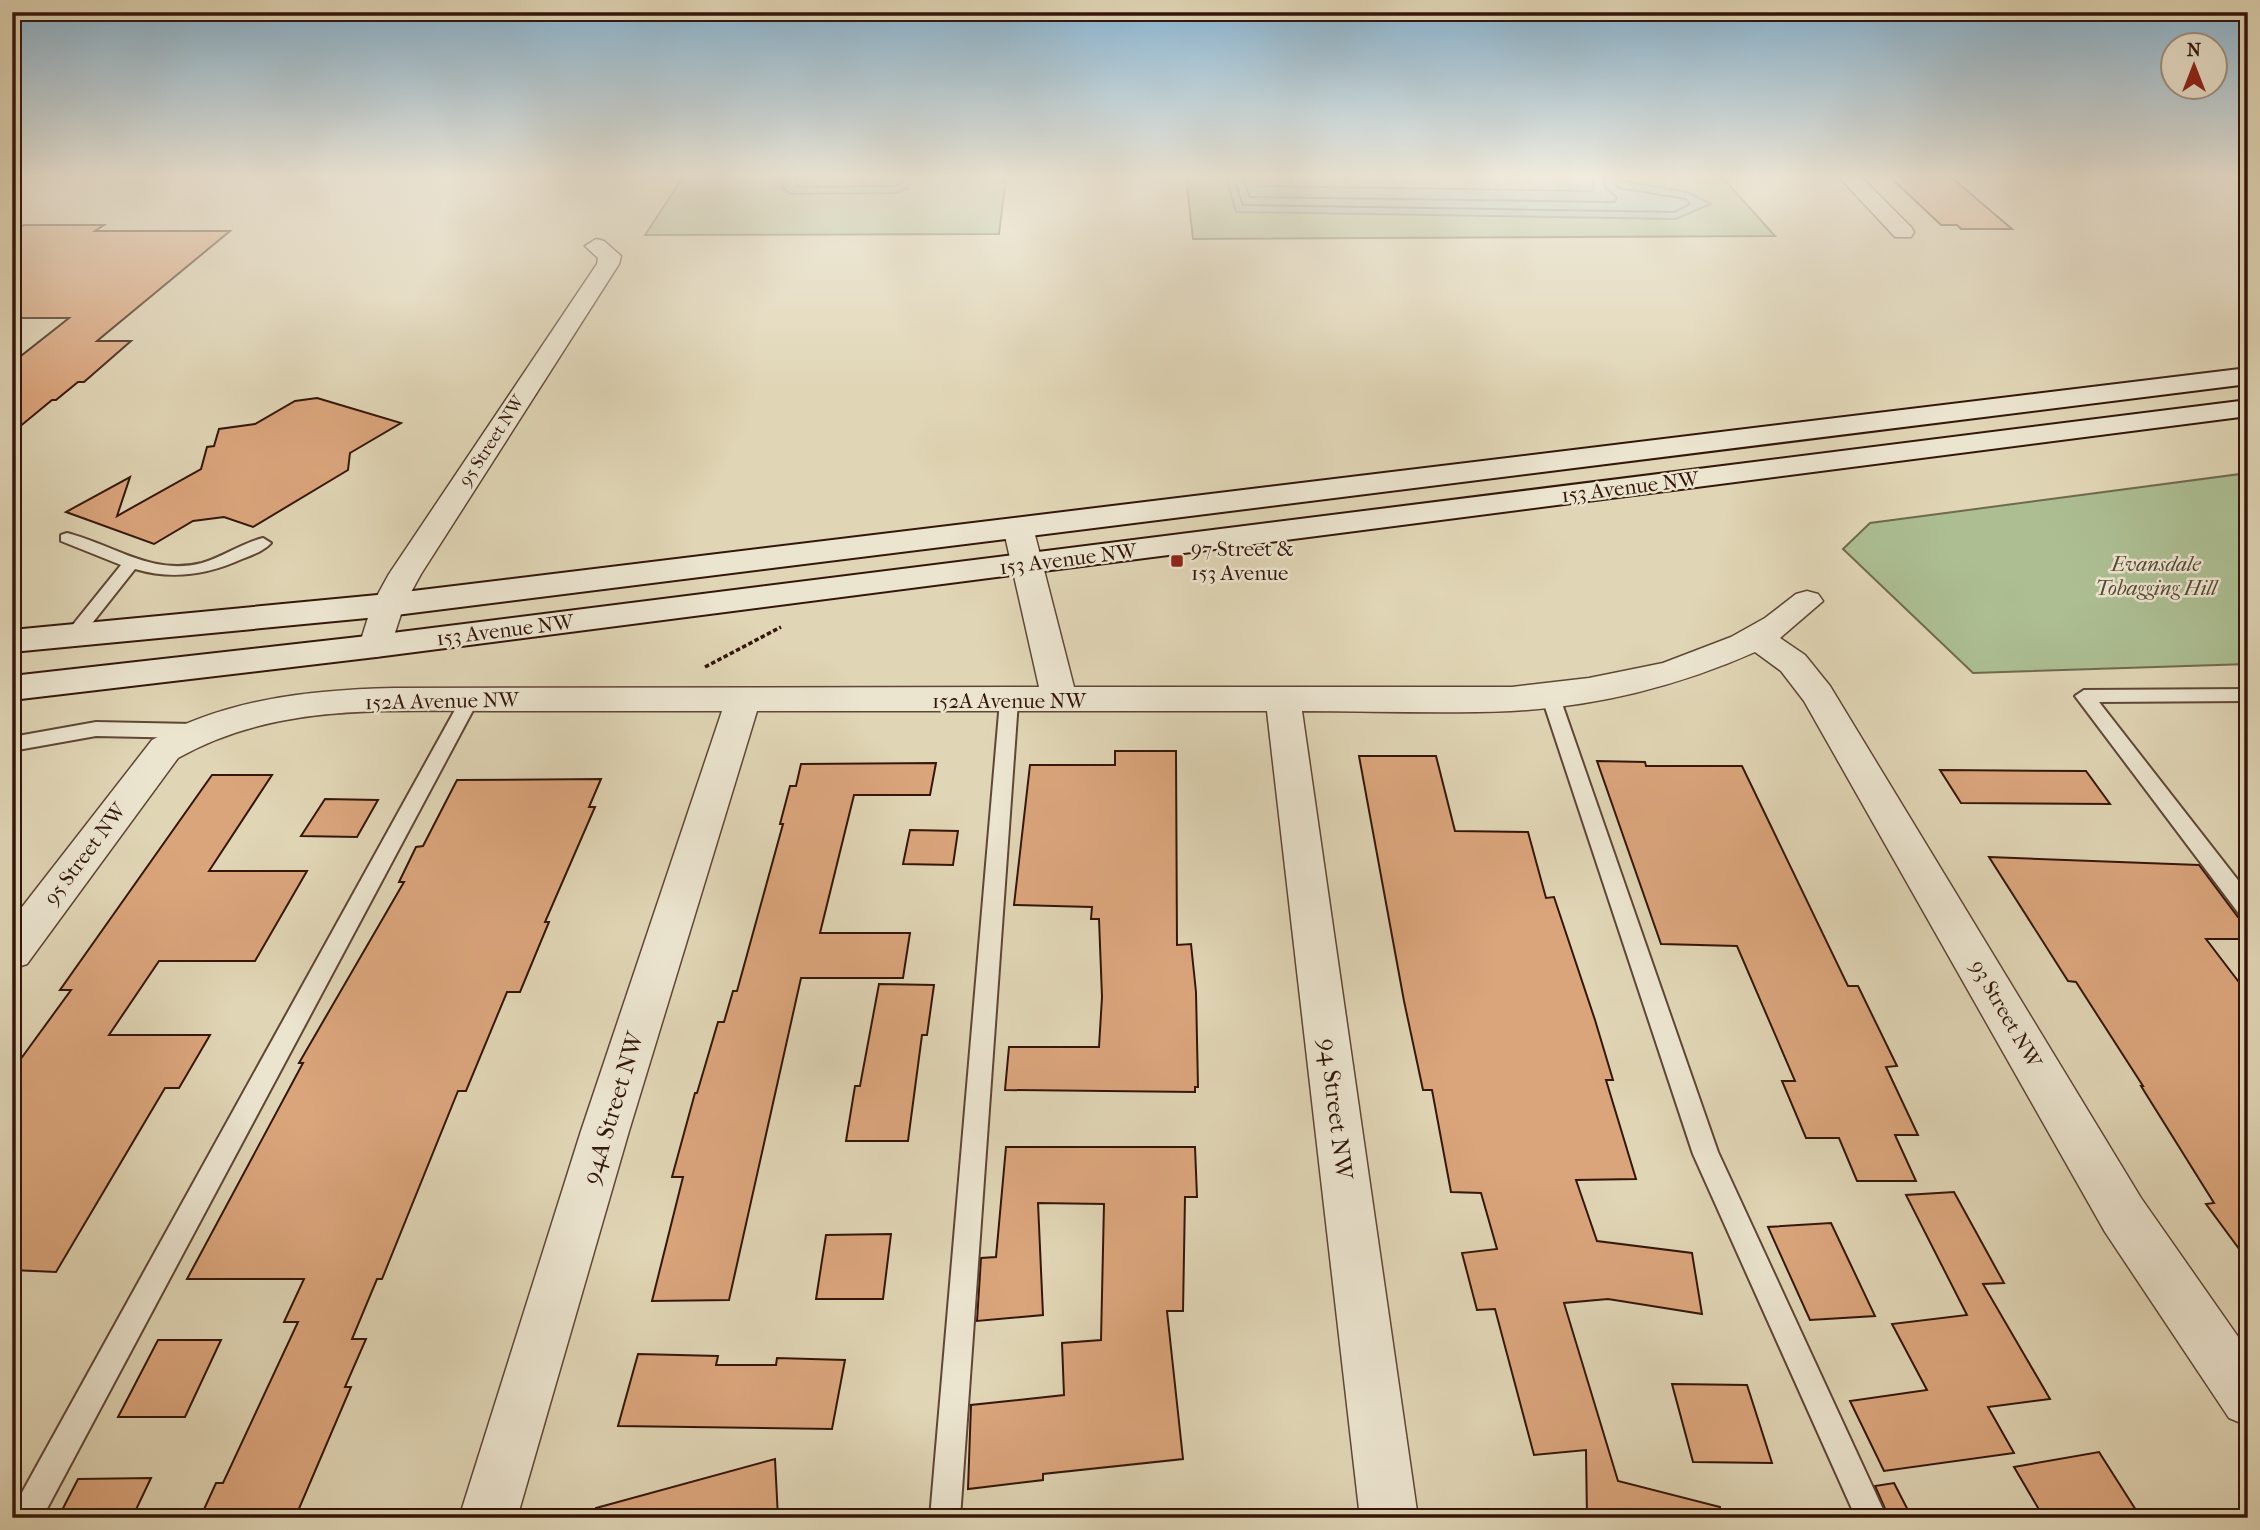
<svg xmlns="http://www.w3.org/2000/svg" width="2260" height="1530" font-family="'IM FELL French Canon',serif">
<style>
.green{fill:#acbe92;stroke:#706a4e;stroke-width:2}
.water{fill:#96b7b5;stroke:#6f7771;stroke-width:2}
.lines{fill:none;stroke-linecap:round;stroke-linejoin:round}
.shore{stroke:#656660;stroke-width:2}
.building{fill:#dba57c;stroke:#34160a;stroke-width:2}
.lane-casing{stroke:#5f4635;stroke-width:4}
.street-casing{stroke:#5f4635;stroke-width:3}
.secondary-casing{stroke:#34160a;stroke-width:4}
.path-far1{stroke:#34160a;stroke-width:2.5;stroke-dasharray:3.5 2;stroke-linecap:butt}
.path{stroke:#34160a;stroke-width:3.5;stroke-dasharray:4.5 2.5;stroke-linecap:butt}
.lane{fill:#ebe4cf;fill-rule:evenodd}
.street{fill:#ebe4cf;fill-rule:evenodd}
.secondary{fill:#ebe4cf;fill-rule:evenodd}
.poi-dot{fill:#8f2418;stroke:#ebe4cf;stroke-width:2.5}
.labels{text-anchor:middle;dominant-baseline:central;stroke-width:5;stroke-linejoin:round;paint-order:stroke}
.far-street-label{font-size:18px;fill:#34160a;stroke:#ebe4cf}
.street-label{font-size:21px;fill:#34160a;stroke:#ebe4cf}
.poi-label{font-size:21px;fill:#34160a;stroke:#ebe4cf;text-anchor:start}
.park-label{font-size:21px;font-style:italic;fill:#584833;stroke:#ebe4cf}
.near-street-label{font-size:24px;fill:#34160a;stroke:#ebe4cf}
</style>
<rect width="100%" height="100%" fill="#e0d5b5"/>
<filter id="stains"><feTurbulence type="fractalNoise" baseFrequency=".00286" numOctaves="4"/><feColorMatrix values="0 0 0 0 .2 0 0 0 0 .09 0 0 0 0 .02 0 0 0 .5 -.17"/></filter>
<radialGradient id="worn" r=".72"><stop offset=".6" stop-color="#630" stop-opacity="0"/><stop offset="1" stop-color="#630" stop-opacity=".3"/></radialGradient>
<g class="green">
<path d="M 683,177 L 1006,177 L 999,234 L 645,235 Z"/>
<path d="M 1186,177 L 1722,177 L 1775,236 L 1193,239 Z"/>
<path d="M 2248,473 L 2248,664 L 1973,673 L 1843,549 L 1870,523 Z"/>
</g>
<g class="water">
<path d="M 791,177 L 912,177 L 908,189 L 894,193 L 790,194 L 781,186 Z"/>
<path d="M 1226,177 L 1600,177 L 1688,192 L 1711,204 L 1676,219 L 1236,212 Z"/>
</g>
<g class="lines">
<g class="shore">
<path d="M 795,177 L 798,187 L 893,186 L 902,184 L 905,177"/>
<path d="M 805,177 L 893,177"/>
<path d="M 1233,177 L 1243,205 L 1674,212 L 1690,204 L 1686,199 L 1618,188 L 1613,177"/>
<path d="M 1242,177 L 1250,197 L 1615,202 L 1617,197 L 1606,189 L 1604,177"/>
<path d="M 1253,177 L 1258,186 L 1591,191 L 1594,189 L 1593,177"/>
</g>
</g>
<g class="building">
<path d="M 1890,177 L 1951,177 L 2012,229 L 1961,229 L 1957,225 L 1941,225 Z"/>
<path d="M 24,225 L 104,225 L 95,231 L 230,231 L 97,341 L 131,341 L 84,382 L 78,382 L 56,400 L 52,400 L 12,433 L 12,363 L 69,318 L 12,318 L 12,233 Z"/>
<path d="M 317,398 L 401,423 L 350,453 L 348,470 L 253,527 L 224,517 L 193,521 L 154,544 L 66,512 L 130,477 L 117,516 L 201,469 L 207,447 L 214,446 L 219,429 L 255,424 L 295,401 Z"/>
<path d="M 1115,751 L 1176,751 L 1177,945 L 1191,944 L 1196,992 L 1198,1087 L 1195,1087 L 1195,1092 L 1005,1090 L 1009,1047 L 1099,1047 L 1102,997 L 1099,919 L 1091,919 L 1092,907 L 1014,905 L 1030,765 L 1115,765 Z"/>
<path d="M 1359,756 L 1436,756 L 1455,831 L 1528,832 L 1546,898 L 1554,897 L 1595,1020 L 1613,1080 L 1606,1080 L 1636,1179 L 1576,1180 L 1597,1241 L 1692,1253 L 1702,1314 L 1608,1299 L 1564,1303 L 1618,1481 L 1720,1507 L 1719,1518 L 1587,1518 L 1586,1450 L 1534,1455 L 1495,1309 L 1477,1310 L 1462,1253 L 1497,1249 L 1481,1193 L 1451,1192 L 1432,1090 L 1423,1090 L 1404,1001 Z"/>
<path d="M 1597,761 L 1645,762 L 1646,766 L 1742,766 L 1848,986 L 1858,986 L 1897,1066 L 1886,1067 L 1918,1135 L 1895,1135 L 1916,1181 L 1857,1181 L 1839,1138 L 1806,1138 L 1782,1081 L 1795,1081 L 1737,946 L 1661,944 Z"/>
<path d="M 936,763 L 930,795 L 854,795 L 820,933 L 910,933 L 903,978 L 801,978 L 729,1300 L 652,1301 L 683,1177 L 672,1177 L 695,1093 L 697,1093 L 718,1022 L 724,1022 L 733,991 L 737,991 L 783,824 L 780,824 L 790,786 L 796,786 L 801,764 Z"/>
<path d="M 1940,770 L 2086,771 L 2110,804 L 1961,803 Z"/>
<path d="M 212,775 L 272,775 L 209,871 L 307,871 L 255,961 L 159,961 L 109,1035 L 210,1035 L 179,1088 L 165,1088 L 56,1272 L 12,1270 L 12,1071 L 71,990 L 60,990 Z"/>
<path d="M 601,779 L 589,807 L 595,807 L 545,922 L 549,922 L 520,992 L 507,992 L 466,1091 L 458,1091 L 382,1279 L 377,1279 L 352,1339 L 366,1339 L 345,1387 L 351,1387 L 295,1518 L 200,1518 L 216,1483 L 223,1483 L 298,1322 L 284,1322 L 304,1279 L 187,1279 L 303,1063 L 299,1063 L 404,882 L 399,882 L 416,847 L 423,846 L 457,780 Z"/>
<path d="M 325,799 L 378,800 L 357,837 L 301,836 Z"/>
<path d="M 910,830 L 958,831 L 953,865 L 903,864 Z"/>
<path d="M 1989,857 L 2199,865 L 2238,917 L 2248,919 L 2248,939 L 2206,939 L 2248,994 L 2248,1261 L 2206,1204 L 2214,1203 L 2141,1086 L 2143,1086 L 2076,982 L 2068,981 Z"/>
<path d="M 879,984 L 934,985 L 927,1035 L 922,1035 L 908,1141 L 846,1141 L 855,1086 L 860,1086 Z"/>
<path d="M 1006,1147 L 1195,1147 L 1197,1197 L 1185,1197 L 1183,1311 L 1167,1311 L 1183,1459 L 1043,1474 L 1043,1480 L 968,1489 L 971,1405 L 1064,1395 L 1062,1343 L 1101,1340 L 1104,1204 L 1038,1203 L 1043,1315 L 977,1321 L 981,1258 L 996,1257 Z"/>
<path d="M 1954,1192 L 2004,1283 L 1983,1284 L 2050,1399 L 1988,1407 L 2014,1453 L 1884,1471 L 1850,1401 L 1927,1390 L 1892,1324 L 1967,1315 L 1906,1195 Z"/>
<path d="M 1831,1223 L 1875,1316 L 1810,1320 L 1768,1227 Z"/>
<path d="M 891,1234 L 883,1299 L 816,1299 L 826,1235 Z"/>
<path d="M 158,1340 L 221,1340 L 185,1417 L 118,1417 Z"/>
<path d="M 638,1354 L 718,1356 L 716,1365 L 776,1365 L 777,1358 L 845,1360 L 832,1429 L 618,1426 Z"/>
<path d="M 1672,1384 L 1747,1385 L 1772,1463 L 1693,1462 Z"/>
<path d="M 2099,1452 L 2141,1518 L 2044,1518 L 2014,1467 Z"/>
<path d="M 775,1459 L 778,1518 L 597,1518 L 596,1508 Z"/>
<path d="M 151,1478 L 132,1518 L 58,1518 L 78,1479 Z"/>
<path d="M 1894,1483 L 1912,1518 L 1889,1518 L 1875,1486 Z"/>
</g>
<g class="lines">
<defs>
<g id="lane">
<path d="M 67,533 C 114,545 152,576 202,563 C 223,557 242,543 263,538 L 271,543 C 264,551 252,555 242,559 C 207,575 172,580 135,569 L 78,641 L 72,643 L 63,637 L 121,565 L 61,541 L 61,535 Z"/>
<path d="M 1550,689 L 1559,695 L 1718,1152 L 1887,1518 L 1856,1518 L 1693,1154 L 1541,695 Z"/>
<path d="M 2248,689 L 2248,701 L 2099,702 L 2248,893 L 2248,917 L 2240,915 L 2075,696 L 2084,690 Z"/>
<path d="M 470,693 L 479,699 L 42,1518 L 12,1518 L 14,1507 L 461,699 Z"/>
<path d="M 1009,695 L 1018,701 L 960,1518 L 930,1518 L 1000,701 Z"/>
<path d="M 96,722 L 193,724 L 202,731 L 193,738 L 96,736 L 12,751 L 12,737 Z"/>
</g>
<g id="street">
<path d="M 1839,177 L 1861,177 L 1911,227 L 1914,232 L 1911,237 L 1895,237 Z"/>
<path d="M 596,239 L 604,241 L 621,256 L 619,264 L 421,574 L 404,605 L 388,654 L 376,657 L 364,654 L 359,646 L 372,605 L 389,574 L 597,264 L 598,258 L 585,246 Z"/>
<path d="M 1018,518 L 1029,521 L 1033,527 L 1074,687 L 1512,687 L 1589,678 L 1663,663 L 1731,637 L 1765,618 L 1796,594 L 1807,591 L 1818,594 L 1823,601 L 1780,638 L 1805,655 L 1830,686 L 2141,1198 L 2248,1351 L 2248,1426 L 2229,1418 L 2105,1232 L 1804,701 L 1781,671 L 1755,652 C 1679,686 1594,707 1511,711 C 1442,714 1371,711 1302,711 L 1418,1518 L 1360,1518 L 1267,711 L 757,711 L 629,1131 L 517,1518 L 459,1518 L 581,1131 L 722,711 C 646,711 570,711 494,711 C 385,711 275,703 178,758 L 27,964 L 12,969 L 12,920 L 152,740 C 228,699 308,690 394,688 L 1039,687 L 1003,527 L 1007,521 Z"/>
</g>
<g id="secondary">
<path d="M 2248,368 L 2248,384 L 388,616 L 12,652 L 12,630 L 388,594 Z"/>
<path d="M 2248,400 L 2248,416 L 376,657 L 12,700 L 12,676 L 376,635 Z"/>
</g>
</defs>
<use href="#lane" class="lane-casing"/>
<use href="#street" class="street-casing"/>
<use href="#secondary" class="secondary-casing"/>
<path class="path-far1" d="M 12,183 L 21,177"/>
<path class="path" d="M 705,667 L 781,627"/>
<use href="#lane" class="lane"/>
<use href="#street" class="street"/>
<use href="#secondary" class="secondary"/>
</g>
<linearGradient id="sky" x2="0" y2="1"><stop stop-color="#87b5d4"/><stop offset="0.45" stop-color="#f1ecde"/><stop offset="1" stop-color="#f1ecde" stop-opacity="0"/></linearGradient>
<rect width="2260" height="392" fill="url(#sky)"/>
<rect class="poi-dot" x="1170" y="554" width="14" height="14" rx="3.5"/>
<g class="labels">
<g class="far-street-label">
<text transform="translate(492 441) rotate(-57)">95 Street NW</text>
</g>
<g class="street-label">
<text transform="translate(1630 487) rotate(-7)">153 Avenue NW</text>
<text transform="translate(1068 559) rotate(-7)">153 Avenue NW</text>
<text transform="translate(505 630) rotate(-7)">153 Avenue NW</text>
<text transform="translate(442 701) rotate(-1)">152A Avenue NW</text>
<text x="1009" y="701">152A Avenue NW</text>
<text transform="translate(85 854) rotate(-53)">95 Street NW</text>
<text transform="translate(2006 1014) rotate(60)">93 Street NW</text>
</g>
<g class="poi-label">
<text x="1191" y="549">97 Street &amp;<tspan x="1191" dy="24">153 Avenue</tspan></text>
</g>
<g class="park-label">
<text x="2156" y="564">Evansdale<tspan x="2156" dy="24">Tobagging Hill</tspan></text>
</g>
<g class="near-street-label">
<text transform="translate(613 1108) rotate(-73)">94A Street NW</text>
<text transform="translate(1336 1109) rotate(83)">94 Street NW</text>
</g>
</g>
<rect width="2260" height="1530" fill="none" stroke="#e0d5b5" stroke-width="42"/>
<rect x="14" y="14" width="2232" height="1502" fill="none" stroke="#34160a" stroke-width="3.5"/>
<rect x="21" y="21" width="2218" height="1488" fill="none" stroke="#34160a" stroke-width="2"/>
<g transform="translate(2194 66)"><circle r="33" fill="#ebe4cf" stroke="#a29280" stroke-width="2"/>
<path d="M0-5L12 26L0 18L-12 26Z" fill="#8f2418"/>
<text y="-10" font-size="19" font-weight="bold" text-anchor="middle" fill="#34160a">N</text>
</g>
<rect width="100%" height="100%" filter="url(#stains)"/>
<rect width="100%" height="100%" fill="url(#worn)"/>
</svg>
